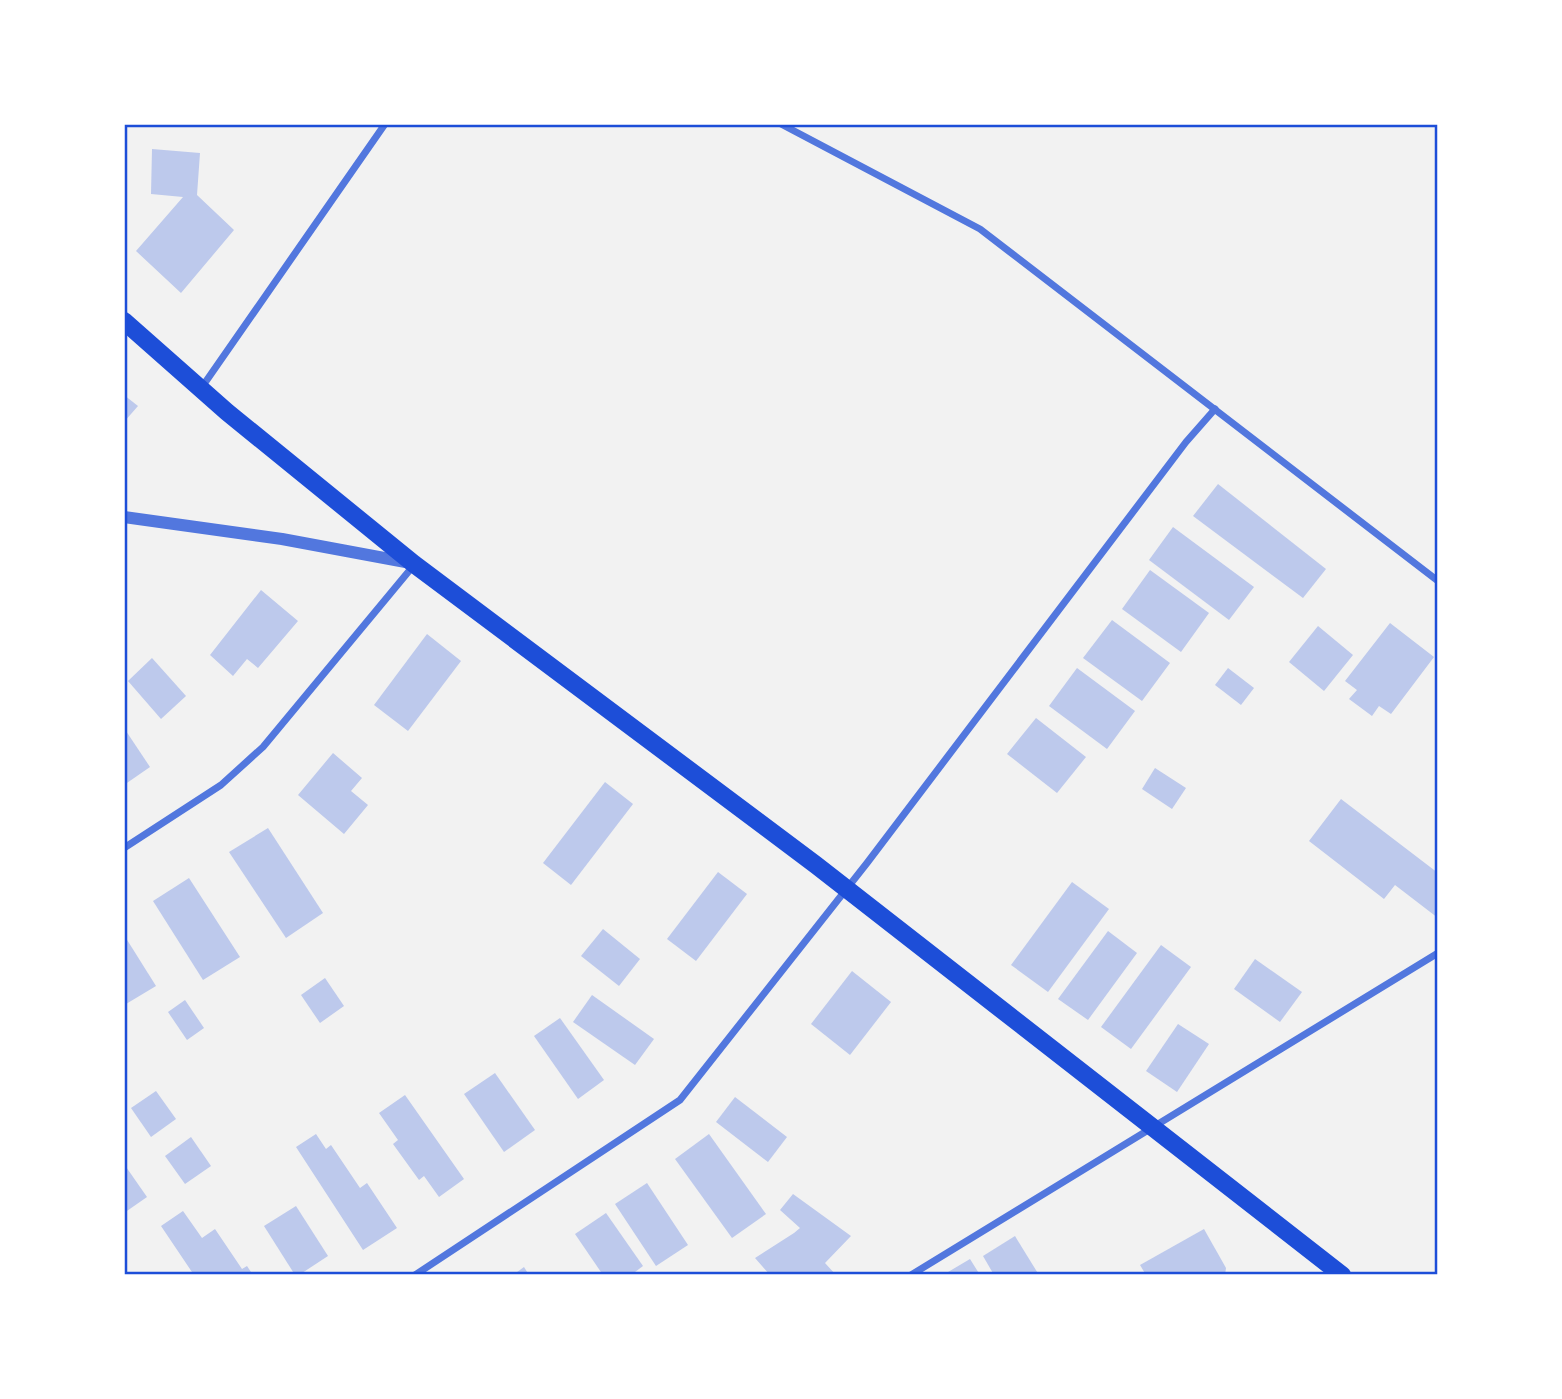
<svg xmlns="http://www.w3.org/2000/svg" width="1562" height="1399" font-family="Raleway,sans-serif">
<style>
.building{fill:#bdc9ec}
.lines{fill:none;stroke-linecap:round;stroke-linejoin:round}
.minor{stroke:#5277de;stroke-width:7}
.tertiary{stroke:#5277de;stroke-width:12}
.primary{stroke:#1d4ed8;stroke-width:18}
.neatline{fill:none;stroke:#1d4ed8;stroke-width:2.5}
</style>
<rect width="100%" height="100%" fill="#f2f2f2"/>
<g class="building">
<path d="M 152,149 L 200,153 L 197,195 L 234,230 L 181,293 L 136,251 L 183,197 L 151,194 Z"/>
<path d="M 124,395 L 138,406 L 124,422 Z"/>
<path d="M 1218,484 L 1326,569 L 1303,598 L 1193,516 Z"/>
<path d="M 1173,527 L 1254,587 L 1229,620 L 1149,560 Z"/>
<path d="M 1150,570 L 1209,613 L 1181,652 L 1122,609 Z"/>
<path d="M 261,590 L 298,621 L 258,668 L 247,659 L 233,676 L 210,655 Z"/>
<path d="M 1112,620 L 1170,663 L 1142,701 L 1083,658 Z"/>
<path d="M 1390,623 L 1434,657 L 1391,714 L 1379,706 L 1372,716 L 1349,699 L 1357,690 L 1345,681 Z"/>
<path d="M 1318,626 L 1353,655 L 1324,691 L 1289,662 Z"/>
<path d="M 427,634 L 461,661 L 408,731 L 374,705 Z"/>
<path d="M 152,658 L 186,696 L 161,719 L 128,681 Z"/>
<path d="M 1077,668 L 1135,711 L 1107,749 L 1049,706 Z"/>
<path d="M 1228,668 L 1254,688 L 1241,705 L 1215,685 Z"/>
<path d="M 1036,718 L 1086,757 L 1057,793 L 1007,754 Z"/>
<path d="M 124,728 L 150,767 L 124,785 Z"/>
<path d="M 333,753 L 362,778 L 351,791 L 368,805 L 344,834 L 298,795 Z"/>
<path d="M 1155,768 L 1186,788 L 1172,809 L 1142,789 Z"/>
<path d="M 605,782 L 633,804 L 571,885 L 543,863 Z"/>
<path d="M 1341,799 L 1438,873 L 1438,918 L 1395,885 L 1384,899 L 1309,841 Z"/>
<path d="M 268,828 L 323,913 L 286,938 L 229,852 Z"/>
<path d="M 718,872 L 747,894 L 696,961 L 667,939 Z"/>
<path d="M 189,878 L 240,957 L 203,980 L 153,901 Z"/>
<path d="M 1072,882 L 1109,909 L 1048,992 L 1011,965 Z"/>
<path d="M 603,929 L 640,959 L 619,986 L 581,956 Z"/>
<path d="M 1108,931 L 1137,953 L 1088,1020 L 1058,999 Z"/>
<path d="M 124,935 L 156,986 L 126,1004 L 124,1002 Z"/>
<path d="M 1161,945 L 1191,967 L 1131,1049 L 1101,1027 Z"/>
<path d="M 1255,959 L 1302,992 L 1280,1022 L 1234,989 Z"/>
<path d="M 852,971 L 891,1002 L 850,1055 L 811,1024 Z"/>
<path d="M 325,978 L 344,1006 L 320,1023 L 301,995 Z"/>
<path d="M 592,995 L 654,1039 L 635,1065 L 573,1022 Z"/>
<path d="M 185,1000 L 204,1028 L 187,1040 L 168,1012 Z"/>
<path d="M 560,1018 L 604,1080 L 578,1099 L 534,1036 Z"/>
<path d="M 1178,1024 L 1209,1044 L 1177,1092 L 1146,1071 Z"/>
<path d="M 495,1073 L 535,1130 L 504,1152 L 464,1094 Z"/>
<path d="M 156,1091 L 176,1119 L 151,1137 L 131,1108 Z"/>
<path d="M 405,1095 L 464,1179 L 439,1197 L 424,1176 L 419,1180 L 393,1144 L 398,1140 L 379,1113 Z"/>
<path d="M 735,1097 L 787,1137 L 768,1162 L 716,1122 Z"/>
<path d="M 316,1134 L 326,1149 L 331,1145 L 360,1188 L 367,1183 L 397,1228 L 363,1250 L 296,1147 Z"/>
<path d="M 709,1134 L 766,1214 L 732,1238 L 675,1159 Z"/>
<path d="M 191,1137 L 211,1166 L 185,1184 L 165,1156 Z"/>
<path d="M 124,1164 L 147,1197 L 124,1213 Z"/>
<path d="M 647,1183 L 688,1245 L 656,1266 L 615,1204 Z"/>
<path d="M 793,1194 L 851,1236 L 825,1263 L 836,1275 L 770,1275 L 755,1258 L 794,1233 L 800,1228 L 780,1210 Z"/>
<path d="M 296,1206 L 328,1256 L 299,1275 L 295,1275 L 264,1226 Z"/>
<path d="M 183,1211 L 202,1238 L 215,1229 L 242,1269 L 247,1266 L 253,1275 L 194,1275 L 161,1226 Z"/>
<path d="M 606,1213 L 643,1266 L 631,1275 L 603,1275 L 575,1234 Z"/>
<path d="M 1204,1229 L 1226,1268 L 1225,1275 L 1146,1275 L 1140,1265 Z"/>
<path d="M 1015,1236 L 1039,1275 L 994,1275 L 983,1256 Z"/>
<path d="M 970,1259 L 980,1275 L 943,1275 Z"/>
<path d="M 524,1267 L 529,1275 L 513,1275 Z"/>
</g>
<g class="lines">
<g class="minor">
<path d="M 781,124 L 980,229 L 1438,581"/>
<path d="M 202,387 L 385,124"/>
<path d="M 124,848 L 221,785 L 263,747 L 414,565"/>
<path d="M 415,1275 L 680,1100 L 867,863 L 1186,442 L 1215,409"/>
<path d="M 911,1275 L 1438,953"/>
</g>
<path class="tertiary" d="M 124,517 L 282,539 L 411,563"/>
<path class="primary" d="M 124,321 L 227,412 L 414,564 L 816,865 L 1342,1275"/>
</g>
<rect width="1562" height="1399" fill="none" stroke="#ffffff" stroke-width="252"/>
<rect x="126" y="126" width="1310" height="1147" class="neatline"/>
</svg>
